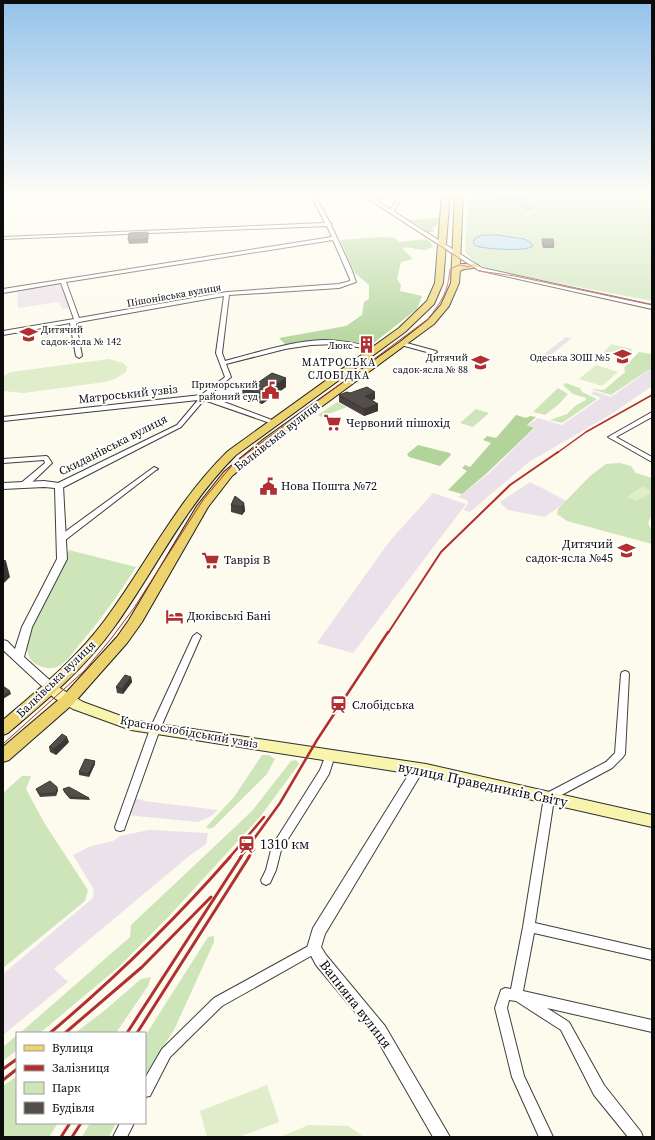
<svg xmlns="http://www.w3.org/2000/svg" width="655" height="1140" font-family="'Source Serif 4',serif">
<style>
.industrial{fill:#eae1ea}
.green{fill:#cee5ba}
.forest{fill:#b2d49a}
.pitch{fill:#dfedcb}
.water{fill:#b6d8f0;stroke:#4389c1}
.lines{fill:none;stroke-linecap:round;stroke-linejoin:round}
.minor-casing{stroke:#3f3f3f;stroke-width:2}
.tertiary-casing{stroke:#3f3f3f;stroke-width:2}
.secondary-casing{stroke:#2e2e2e;stroke-width:2}
.primary-casing{stroke:#1d1d1d;stroke-width:2}
.minor{fill:#fff;fill-rule:evenodd}
.tertiary{fill:#fff;fill-rule:evenodd}
.secondary{fill:#f8f3ad;fill-rule:evenodd}
.primary{fill:#edd36e;fill-rule:evenodd}
.tram{stroke:#b03031;stroke-width:1}
.rail-far3{stroke:#b03031;stroke-width:1.5}
.rail-far2{stroke:#b03031;stroke-width:2}
.rail-far1{stroke:#b03031;stroke-width:2.5}
.rail{stroke:#b03031;stroke-width:3}
.wall{fill:#484340}
.shaded-wall{fill:#3b3734}
.building{fill:#544e4a;stroke:#3b3734}
.labels{text-anchor:middle;dominant-baseline:central;stroke-width:4;stroke-linejoin:round;paint-order:stroke}
.far-street-label{font-size:10px;fill:#0c0c0c;stroke:#fff}
.far-poi-label{font-size:10px;fill:#0c0c0c;stroke:#fff;text-anchor:end}
.far-neighbourhood-label{font-size:11px;letter-spacing:1px;fill:#0c0c0c;stroke:#fff}
.street-label{font-size:12px;fill:#0c0c0c;stroke:#fff}
.poi-label{font-size:12px;fill:#0c0c0c;stroke:#fff;text-anchor:start}
.near-street-label{font-size:14px;fill:#0c0c0c;stroke:#fff}
.near-poi-label{font-size:14px;fill:#0c0c0c;stroke:#fff;text-anchor:start}
</style>
<rect width="100%" height="100%" fill="#fdfbed"/>
<g class="industrial">
<path d="M 62,281 L 72,307 L 62,309 L 59,302 L 18,308 L 17,290 Z"/>
<path d="M 566,337 L 572,338 L 542,362 L 536,360 Z"/>
<path d="M 652,370 L 652,386 L 613,413 L 529,462 L 470,512 L 463,510 L 468,504 L 467,500 L 458,497 L 488,474 L 535,428 L 528,425 L 538,418 L 562,425 L 601,398 L 591,394 L 594,391 L 611,397 L 646,372 Z"/>
<path d="M 530,482 L 567,501 L 545,517 L 508,510 L 501,504 L 500,502 Z"/>
<path d="M 433,493 L 466,504 L 353,653 L 317,643 L 389,542 Z"/>
<path d="M 133,797 L 144,801 L 218,810 L 211,816 L 198,822 L 126,815 Z"/>
<path d="M 149,830 L 208,833 L 206,844 L 189,856 L 54,969 L 68,982 L 3,1035 L 3,974 L 93,898 L 94,890 L 73,855 L 91,846 L 113,841 L 120,836 Z"/>
</g>
<g class="green">
<path d="M 469,193 L 652,193 L 652,301 L 490,270 C 480,265 471,261 465,251 Z"/>
<path d="M 639,352 L 652,354 L 652,369 L 645,372 L 611,395 L 591,389 L 604,390 L 625,372 L 624,368 Z"/>
<path d="M 566,383 L 580,388 L 582,392 L 597,399 L 562,423 L 550,420 L 567,414 L 575,406 L 586,400 L 586,398 L 573,394 L 563,385 Z"/>
<path d="M 558,388 L 568,394 L 559,404 L 545,415 L 533,412 Z"/>
<path d="M 337,402 L 347,407 L 321,417 L 318,415 Z"/>
<path d="M 476,409 L 489,413 L 473,427 L 460,423 Z"/>
<path d="M 620,463 L 631,466 L 636,473 L 652,478 L 652,515 L 648,523 L 652,531 L 652,544 L 567,521 L 557,514 L 558,509 L 590,476 L 606,464 Z"/>
<path d="M 69,550 L 136,567 C 119,594 101,619 80,644 C 74,651 67,662 59,666 C 51,670 43,668 36,664 C 23,657 27,638 29,627 Z"/>
<path d="M 262,755 L 269,755 L 275,759 L 267,774 L 214,827 L 210,829 L 206,827 L 234,797 Z"/>
<path d="M 296,760 L 299,764 L 260,817 L 170,915 L 120,966 L 40,1033 L 20,1033 L 130,937 L 131,925 L 252,811 L 291,761 Z"/>
<path d="M 22,776 L 31,776 L 26,789 L 45,824 L 88,890 L 85,901 L 3,968 L 3,793 Z"/>
<path d="M 214,936 L 214,942 L 174,1030 L 145,1075 L 145,1036 L 208,937 Z"/>
<path d="M 151,977 L 148,986 L 116,1033 L 75,1033 L 104,1011 L 141,979 Z"/>
<path d="M 17,1035 L 17,1050 L 3,1061 L 3,1047 Z"/>
<path d="M 17,1076 L 17,1123 L 58,1123 L 49,1137 L 3,1137 L 3,1086 Z"/>
<path d="M 90,1123 L 116,1123 L 109,1137 L 82,1137 Z"/>
</g>
<g class="forest">
<path d="M 366,193 L 401,193 L 399,197 L 375,200 Z"/>
<path d="M 438,218 L 441,220 L 439,222 L 441,223 L 432,228 L 435,232 L 425,232 L 422,227 L 409,220 Z"/>
<path d="M 381,237 L 394,238 L 399,242 L 427,239 L 433,246 C 424,255 414,245 402,248 L 413,259 L 401,262 L 397,279 L 401,285 L 400,291 L 422,296 L 417,309 L 371,345 C 342,339 316,341 287,346 L 279,338 L 346,326 L 362,315 L 364,302 L 369,299 L 369,285 L 355,273 L 340,240 Z"/>
<path d="M 516,415 L 526,418 L 530,416 L 536,417 L 527,425 L 534,428 L 487,473 L 462,494 L 448,490 L 467,471 L 462,468 L 465,465 L 470,467 L 491,443 L 483,440 L 487,436 L 496,438 Z"/>
<path d="M 418,445 L 450,453 L 451,455 L 440,466 L 409,457 L 407,454 Z"/>
</g>
<g class="pitch">
<path d="M 611,344 L 633,349 L 626,358 L 603,353 Z"/>
<path d="M 109,359 L 123,363 L 127,367 L 126,372 L 115,379 L 105,382 L 24,393 L 3,391 L 3,376 L 11,372 Z"/>
<path d="M 596,365 L 618,372 L 602,386 L 579,379 Z"/>
<path d="M 643,486 L 652,492 L 637,501 L 627,497 Z"/>
<path d="M 267,1085 L 279,1122 L 239,1137 L 207,1137 L 200,1111 Z"/>
<path d="M 309,1125 L 348,1126 L 364,1137 L 280,1137 Z"/>
</g>
<g class="water">
<path d="M 483,193 L 520,193 L 533,208 L 528,209 L 518,206 L 517,203 L 512,203 L 504,197 L 484,195 Z"/>
<path d="M 497,235 L 524,239 L 530,242 L 533,246 C 526,252 485,249 476,246 L 473,243 L 475,238 L 483,235 Z"/>
</g>
<g class="lines">
<defs>
<g id="minor">
<path d="M 310,193 L 314,193 L 330,223 L 332,224 L 331,225 L 351,268 L 356,282 L 339,288 L 229,295 L 222,353 L 225,361 C 257,353 290,341 324,340 C 342,340 360,344 378,348 L 378,350 L 336,344 L 311,345 L 285,349 L 226,364 L 231,377 L 208,396 L 277,422 L 277,424 L 273,424 L 204,400 L 181,427 L 62,488 L 56,488 L 55,486 L 56,484 L 177,425 L 198,400 L 3,421 L 3,417 L 201,395 L 225,377 L 216,353 L 224,296 L 79,322 L 76,324 L 82,356 L 79,358 L 76,356 L 70,323 L 3,335 L 3,331 L 74,319 L 61,283 L 3,293 L 3,289 L 332,237 L 327,226 L 3,239 L 3,237 L 325,223 ZM 333,240 L 350,279 L 350,281 L 339,284 L 227,292 L 79,318 L 66,282 Z"/>
<path d="M 400,193 L 404,193 L 393,213 L 389,213 L 389,212 Z"/>
<path d="M 403,342 L 436,351 L 437,352 L 434,354 L 401,345 L 400,344 Z"/>
<path d="M 652,412 L 652,417 L 616,437 L 652,457 L 652,462 L 608,437 Z"/>
<path d="M 46,456 L 48,457 L 52,463 L 51,464 L 27,487 L 24,487 L 20,485 L 21,483 L 45,463 L 44,460 L 3,463 L 3,459 Z"/>
<path d="M 154,467 L 158,469 L 156,470 L 64,541 L 58,541 L 57,539 L 58,537 Z"/>
<path d="M 197,633 L 201,636 L 160,729 L 125,827 L 124,830 L 120,831 L 116,830 L 115,827 L 150,729 L 193,636 Z"/>
<path d="M 625,671 L 628,672 L 629,674 L 625,754 L 623,757 L 612,768 L 554,799 L 535,923 L 652,950 L 652,960 L 534,933 L 523,991 L 652,1020 L 652,1032 L 547,1008 L 569,1022 L 604,1085 L 641,1132 L 643,1137 L 628,1137 L 594,1095 L 561,1030 L 516,1001 L 509,1000 L 507,1008 L 524,1076 L 553,1137 L 539,1137 L 512,1077 L 495,1008 L 501,990 L 505,988 L 511,989 L 523,927 L 544,797 L 545,794 L 606,762 L 615,753 L 621,674 L 622,672 Z"/>
<path d="M 330,751 L 333,752 L 335,755 L 329,774 L 281,850 L 276,870 L 270,883 L 266,885 L 262,883 L 261,880 L 266,870 L 272,846 L 320,770 L 327,752 Z"/>
<path d="M 314,943 L 318,944 L 320,948 L 318,952 L 222,1006 L 170,1057 L 150,1096 L 145,1097 L 145,1078 L 162,1049 L 214,998 Z"/>
<path d="M 120,1123 L 134,1123 L 127,1137 L 113,1137 Z"/>
</g>
<g id="tertiary">
<path d="M 359,193 L 365,193 L 482,268 L 652,305 L 652,309 L 478,270 Z"/>
<path d="M 44,481 L 59,483 L 63,486 L 67,559 L 32,627 L 24,657 L 54,684 L 56,687 L 54,690 L 46,690 L 3,650 L 3,640 L 7,641 L 15,649 L 22,627 L 57,559 L 55,488 L 44,487 L 3,489 L 3,483 Z"/>
<path d="M 418,764 L 422,766 L 424,769 L 325,934 L 321,947 L 326,955 L 385,1026 L 450,1137 L 433,1137 L 375,1036 L 316,965 L 307,948 L 313,928 L 414,766 Z"/>
</g>
<path id="secondary" d="M 50,682 L 83,702 L 132,720 L 426,764 L 652,815 L 652,827 L 426,776 L 131,730 L 73,709 L 54,698 L 43,687 L 45,684 Z"/>
<g id="primary">
<path d="M 442,193 L 450,193 L 443,283 L 434,304 L 405,332 L 236,455 C 184,507 157,567 115,626 C 86,667 47,700 8,733 L 3,735 L 3,720 C 39,689 76,659 105,620 C 148,562 175,503 228,451 L 399,328 L 427,301 L 435,283 Z"/>
<path d="M 455,193 L 463,193 L 460,264 L 475,264 L 479,266 C 474,270 466,267 460,271 L 459,283 L 449,306 L 434,324 L 272,443 L 232,476 L 208,507 L 142,622 L 127,643 L 73,704 L 9,760 L 3,762 L 3,747 L 63,696 L 117,637 L 129,620 L 197,506 L 224,472 L 264,439 L 400,342 L 428,320 L 441,305 L 451,283 Z"/>
</g>
</defs>
<use href="#minor" class="minor-casing"/>
<use href="#tertiary" class="tertiary-casing"/>
<use href="#secondary" class="secondary-casing"/>
<use href="#primary" class="primary-casing"/>
<use href="#minor" class="minor"/>
<use href="#tertiary" class="tertiary"/>
<use href="#secondary" class="secondary"/>
<use href="#primary" class="primary"/>
<g class="tram">
<path d="M 358,193 L 479,271 L 515,276 L 652,305"/>
<path d="M 3,744 L 84,671 L 110,640 L 134,608 L 203,500 L 234,463 L 428,319 C 442,301 448,292 450,269 L 459,265 L 470,267"/>
</g>
<path class="rail-far3" d="M 557,453 L 586,432 L 652,395"/>
<path class="rail-far2" d="M 388,633 L 441,552 L 510,485 L 558,452"/>
<g class="rail-far1">
<path d="M 229,858 L 264,817"/>
<path d="M 240,858 L 280,803 L 317,740 L 388,632"/>
<path d="M 248,858 L 254,849"/>
</g>
<g class="rail">
<path d="M 50,1033 C 114,979 174,921 230,857"/>
<path d="M 65,1033 L 142,967 L 211,897"/>
<path d="M 127,1033 L 241,857"/>
<path d="M 137,1033 L 249,857"/>
<path d="M 3,1069 L 17,1059"/>
<path d="M 3,1080 L 17,1069"/>
<path d="M 61,1137 L 70,1123"/>
<path d="M 72,1137 L 81,1123"/>
</g>
</g>
<g class="wall">
<path d="M 148,236 L 148,243 L 129,244 L 128,240 Z"/>
<path d="M 542,239 L 554,246 L 554,248 L 543,248 Z"/>
<path d="M 253,386 L 286,387 L 262,404 L 243,398 L 242,388 Z"/>
<path d="M 350,393 L 375,399 L 372,400 L 378,404 L 378,411 L 364,416 L 339,402 L 339,395 Z"/>
<path d="M 244,503 L 245,511 L 242,515 L 231,512 L 231,505 Z"/>
<path d="M 131,677 L 132,682 L 123,694 L 117,693 L 116,687 Z"/>
<path d="M 69,742 L 56,755 L 50,752 L 49,747 Z"/>
<path d="M 95,761 L 95,764 L 89,777 L 79,775 L 79,772 Z"/>
<path d="M 36,789 L 58,790 L 56,796 L 40,797 Z"/>
<path d="M 63,789 L 89,798 L 90,800 L 70,799 L 64,792 Z"/>
</g>
<g class="shaded-wall">
<path d="M 286,378 L 286,387 L 262,404 L 261,394 Z"/>
<path d="M 375,392 L 375,399 L 365,403 L 365,396 Z"/>
<path d="M 378,404 L 378,411 L 364,416 L 364,409 Z"/>
<path d="M 244,503 L 245,511 L 242,515 L 242,507 Z"/>
<path d="M 6,561 L 10,577 L 3,584 L 3,564 Z"/>
<path d="M 131,677 L 132,682 L 123,694 L 122,689 Z"/>
<path d="M 10,691 L 11,694 L 3,699 L 3,696 Z"/>
<path d="M 67,737 L 69,742 L 56,755 L 54,749 Z"/>
<path d="M 95,761 L 95,764 L 89,777 L 88,774 Z"/>
<path d="M 57,787 L 58,790 L 56,796 L 56,793 Z"/>
</g>
<g class="building">
<path d="M 148,232 L 148,239 L 128,240 L 129,233 Z"/>
<path d="M 542,239 L 553,239 L 554,246 L 543,246 Z"/>
<path d="M 272,373 L 286,378 L 261,394 L 242,388 L 248,384 L 253,386 Z"/>
<path d="M 367,387 L 375,392 L 365,396 L 378,404 L 364,409 L 339,395 L 347,392 L 350,393 Z"/>
<path d="M 235,496 L 244,503 L 242,507 L 231,505 Z"/>
<path d="M 3,560 L 6,561 L 3,564 Z"/>
<path d="M 125,675 L 131,677 L 122,689 L 116,687 Z"/>
<path d="M 3,686 L 10,691 L 3,696 Z"/>
<path d="M 62,734 L 67,737 L 54,749 L 49,747 Z"/>
<path d="M 85,759 L 95,761 L 88,774 L 79,772 Z"/>
<path d="M 50,781 L 57,787 L 56,793 L 39,794 L 36,789 Z"/>
<path d="M 69,787 L 89,798 L 69,797 L 63,789 Z"/>
</g>
<linearGradient id="sky" x2="0" y2="1"><stop stop-color="#94c2eb"/><stop offset="0.55" stop-color="#fefdf7"/><stop offset="1" stop-color="#fefdf7" stop-opacity="0"/></linearGradient>
<rect width="655" height="352" fill="url(#sky)"/>
<defs>
<symbol id="school-bare" viewBox="-9 -9 18 18"><path d="M0-5L7-2L0 1L-7-2ZM-4 1L0 2.5L4 1V4Q0 6-4 4Z" fill="#b03031" stroke="#fff" stroke-width="2.5" paint-order="stroke"/></symbol>
<symbol id="building-bare" viewBox="-9 -9 18 18"><path d="M-4-6H4V6H1V3H-1V6H-4ZM-2.5-4.3h1.7v1.8h-1.7ZM.8-4.3h1.7v1.8H.8ZM-2.5-1h1.7V.8h-1.7ZM.8-1h1.7V.8H.8Z" fill="#b03031" stroke="#fff" stroke-width="2.5" paint-order="stroke"/></symbol>
<symbol id="civic-bare" viewBox="-9 -9 18 18"><path d="M-.6-6.5H3V-4.5H.6V-3L4-1V1h2V6H-6V1h2V-1L-.6-3ZM-1.2 2.5V6h2.4V2.5Z" fill="#b03031" stroke="#fff" stroke-width="2.5" paint-order="stroke"/></symbol>
<symbol id="supermarket-bare" viewBox="-9 -9 18 18"><path d="M-6-5.5h2.5l.6 2H6L4.5 2H-2.5L-4.4-4H-6ZM-1.5 3.2a1.3 1.3 0 1 0 .1 0ZM3 3.2a1.3 1.3 0 1 0 .1 0Z" fill="#b03031" stroke="#fff" stroke-width="2.5" paint-order="stroke"/></symbol>
<symbol id="hotel-bare" viewBox="-9 -9 18 18"><path d="M-6-4.5h1.5V1H6V5H4.5V3h-9V5H-6ZM-4 0a1.8 1.8 0 1 1 3.6 0ZM.5 0V-2.5h3Q6-2.5 6 0Z" fill="#b03031" stroke="#fff" stroke-width="2.5" paint-order="stroke"/></symbol>
<symbol id="station-bare" viewBox="-9 -9 18 18"><path d="M-3-6H3Q5-6 5-4V2Q5 4 3 4L4.5 6H3L1.5 4h-3L-3 6H-4.5L-3 4Q-5 4-5 2V-4Q-5-6-3-6ZM-3.5-4v3h7v-3ZM-3.5 1v1.5H-2V1ZM2 1v1.5H3.5V1Z" fill="#b03031" stroke="#fff" stroke-width="2.5" paint-order="stroke"/></symbol>
</defs>
<g fill-rule="evenodd">
<use href="#school-bare" x="16" y="322" width="25" height="25"/>
<use href="#building-bare" x="354" y="332" width="25" height="25"/>
<use href="#school-bare" x="610" y="344" width="25" height="25"/>
<use href="#school-bare" x="468" y="350" width="25" height="25"/>
<use href="#civic-bare" x="258" y="378" width="25" height="25"/>
<use href="#supermarket-bare" x="320" y="410" width="25" height="25"/>
<use href="#civic-bare" x="256" y="474" width="25" height="25"/>
<use href="#school-bare" x="614" y="538" width="25" height="25"/>
<use href="#supermarket-bare" x="198" y="548" width="25" height="25"/>
<use href="#hotel-bare" x="162" y="604" width="25" height="25"/>
<use href="#station-bare" x="326" y="692" width="25" height="25"/>
<use href="#station-bare" x="234" y="832" width="25" height="25"/>
</g>
<g class="labels">
<g class="far-street-label">
<text transform="translate(174 295) rotate(-10)">Пішонівська вулиця</text>
</g>
<g class="far-poi-label">
<text x="41" y="329" text-anchor="start">Дитячий<tspan x="41" dy="12">садок-ясла № 142</tspan></text>
<text x="353" y="345">Люкс</text>
<text x="468" y="357">Дитячий<tspan x="468" dy="12">садок-ясла № 88</tspan></text>
<text x="610" y="357">Одеська ЗОШ №5</text>
<text x="258" y="384">Приморський<tspan x="258" dy="12">районий суд</tspan></text>
</g>
<g class="far-neighbourhood-label">
<text x="339" y="362">МАТРОСЬКА<tspan x="339" dy="13">СЛОБІДКА</tspan></text>
</g>
<g class="street-label">
<text transform="translate(128 394) rotate(-6)">Матроський узвіз</text>
<text transform="translate(277 436) rotate(-38)">Балківська вулиця</text>
<text transform="translate(113 445) rotate(-27)">Скиданівська вулиця</text>
<text transform="translate(56 679) rotate(-44)">Балківська вулиця</text>
<text transform="translate(189 732) rotate(10)">Краснослобідський узвіз</text>
</g>
<g class="poi-label">
<text x="346" y="423">Червоний пішохід</text>
<text x="281" y="486">Нова Пошта №72</text>
<text x="613" y="544" text-anchor="end">Дитячий<tspan x="613" dy="14">садок-ясла №45</tspan></text>
<text x="224" y="560">Таврія В</text>
<text x="187" y="616">Дюківські Бані</text>
<text x="352" y="705">Слобідська</text>
</g>
<g class="near-street-label">
<text transform="translate(483 784) rotate(12)">вулиця Праведників Світу</text>
<text transform="translate(356 1004) rotate(52)">Вапняна вулиця</text>
</g>
<g class="near-poi-label">
<text x="260" y="844">1310 км</text>
</g>
</g>
<rect width="655" height="1140" fill="none" stroke="#0c0c0c" stroke-width="8"/>
<rect x="16" y="1032" width="130" height="92" fill="#ffffff" stroke="#9e9e9e"/>
<rect x="24" y="1045" width="20" height="6" fill="#edd36e" stroke="#9e9e9e"/>
<text x="52" y="1052" font-size="12" fill="#0c0c0c">Вулиця</text>
<rect x="24" y="1065" width="20" height="6" fill="#b03031" stroke="#9e9e9e"/>
<text x="52" y="1072" font-size="12" fill="#0c0c0c">Залізниця</text>
<rect x="24" y="1082" width="20" height="12" fill="#cee5ba" stroke="#9e9e9e"/>
<text x="52" y="1092" font-size="12" fill="#0c0c0c">Парк</text>
<rect x="24" y="1102" width="20" height="12" fill="#544e4a" stroke="#9e9e9e"/>
<text x="52" y="1112" font-size="12" fill="#0c0c0c">Будівля</text>
</svg>
